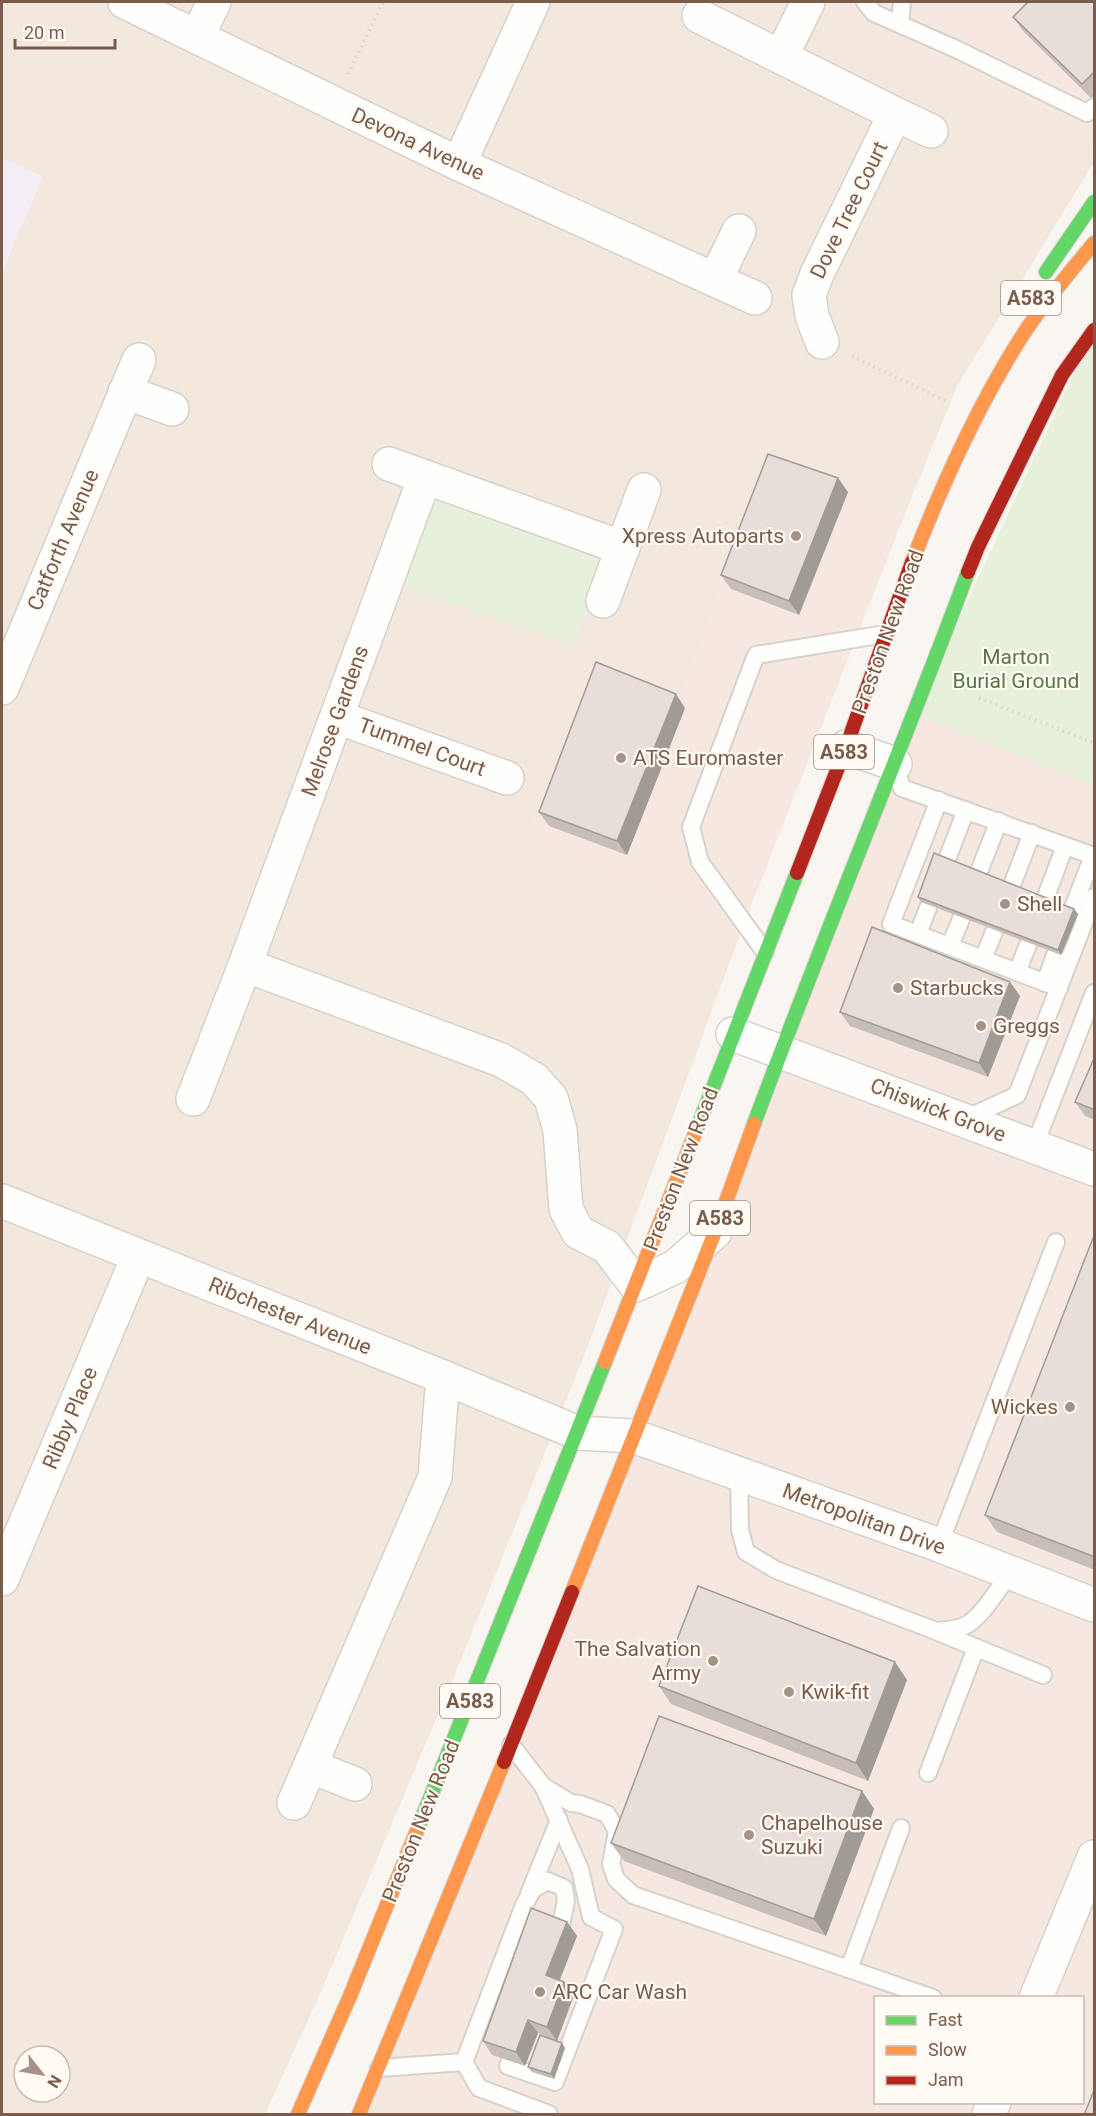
<svg xmlns="http://www.w3.org/2000/svg" width="1096" height="2116" font-family="Roboto,sans-serif">
<style>
.residential{fill:#f2e8de;fill-rule:evenodd}
.commercial{fill:#f6e8e1;fill-rule:evenodd}
.education{fill:#f6eef6}
.green{fill:#e7f0db}
.lines{fill:none;stroke-linecap:round;stroke-linejoin:round}
.lane-casing{stroke:#d7d1cb;stroke-width:20}
.street-casing{stroke:#d7d1cb;stroke-width:36}
.fast-casing{stroke:#dad1cc;stroke-width:16}
.slow-casing{stroke:#dad1cc;stroke-width:16}
.jam-casing{stroke:#dad1cc;stroke-width:16}
.path{stroke:#dcd5d0;stroke-width:4;stroke-dasharray:1.5 4.5;stroke-linecap:butt}
.lane{stroke:#fefefd;stroke-width:16}
.street{stroke:#fefefd;stroke-width:33}
.fast{stroke:#63d668;stroke-width:14}
.slow{stroke:#ff974d;stroke-width:14}
.jam{stroke:#b3261e;stroke-width:14}
.wall{fill:#c6bfb9}
.shaded-wall{fill:#a19b96}
.building{fill:#e6ded7;stroke:#a19b96;stroke-width:1.5}
.poi-dot{fill:#a69286;stroke:#fffaf3;stroke-width:2}
.labels{text-anchor:middle;dominant-baseline:central;stroke-width:4.5;stroke-linejoin:round;paint-order:stroke}
.shield{fill:#fffaf3;stroke:#a28b7f;stroke-width:1.5}
.shield-label{font-size:20px;font-weight:bold;fill:#7a5c4d}
.street-label{font-size:21px;fill:#7a5c4d;stroke:#fffaf3}
.poi-label{font-size:21px;fill:#7a5c4d;stroke:#fffaf3;text-anchor:start}
.park-label{font-size:21px;fill:#537a41;stroke:#fffaf3}
</style>
<rect width="100%" height="100%" fill="#f9f5f0"/>
<g class="residential">
<path d="M 2,2 L 833,2 L 831,14 L 1094,141 L 1094,162 L 957,386 L 906,511 L 772,457 L 683,689 L 594,658 L 526,841 L 741,932 L 584,1356 L 453,1679 L 320,1994 L 265,2114 L 2,2114 ZM 24,2056 L 60,2056 L 60,2092 L 24,2092 Z"/>
<path d="M 373,2082 L 459,2114 L 359,2114 Z"/>
</g>
<g class="commercial">
<path d="M 833,2 L 1094,2 L 1094,141 L 831,14 Z"/>
<path d="M 772,456 L 906,511 L 741,932 L 525,841 L 594,658 L 683,689 Z"/>
<path d="M 915,714 L 1094,786 L 1094,2114 L 459,2114 L 373,2082 ZM 876,1998 L 1082,1998 L 1082,2102 L 876,2102 Z"/>
</g>
<path class="education" d="M 2,158 L 43,176 L 2,272 Z"/>
<g class="green">
<path d="M 1094,330 L 1094,786 L 915,714 Z"/>
<path d="M 433,493 L 609,554 L 575,645 L 399,585 Z"/>
</g>
<g class="lines">
<defs>
<g id="lane">
<path d="M 865,2 L 874,13 L 956,49 L 1087,113 L 1094,107"/>
<path d="M 900,24 L 902,2"/>
<path d="M 896,768 L 902,788 L 1094,856"/>
<path d="M 939,800 L 891,924 L 1059,988"/>
<path d="M 946,862 L 966,810"/>
<path d="M 978,874 L 999,821"/>
<path d="M 1012,885 L 1032,833"/>
<path d="M 1045,899 L 1065,846"/>
<path d="M 1072,910 L 1093,856"/>
<path d="M 918,934 L 928,908"/>
<path d="M 950,946 L 961,919"/>
<path d="M 765,952 L 700,862 L 691,827 L 756,655 L 885,634"/>
<path d="M 983,959 L 994,932"/>
<path d="M 1017,972 L 1028,945"/>
<path d="M 1045,983 L 1055,955"/>
<path d="M 965,1119 L 1017,1095 L 1094,897"/>
<path d="M 1034,1147 L 1094,993"/>
<path d="M 739,1474 L 740,1530 L 746,1552 L 776,1570 L 936,1631 C 947,1630 959,1630 968,1624 C 984,1614 999,1587 1010,1573"/>
<path d="M 939,1545 L 1056,1242"/>
<path d="M 938,1632 L 1043,1675"/>
<path d="M 511,1745 L 543,1786 L 571,1803 L 580,1804 L 607,1814 L 617,1831 L 611,1864 L 616,1879 L 633,1895 L 933,1998"/>
<path d="M 928,1773 L 976,1648"/>
<path d="M 529,1894 L 559,1820"/>
<path d="M 849,1969 L 901,1828"/>
<path d="M 510,2061 L 508,2066 L 555,2082 L 614,1929 L 591,1917 L 580,1869 L 543,1786"/>
<path d="M 464,2062 L 524,1905 L 533,1889 L 548,1881 L 564,1888 L 566,1901 L 560,1929"/>
<path d="M 464,2062 L 479,2088 L 549,2114"/>
<path d="M 379,2068 L 464,2062"/>
</g>
<g id="street">
<path d="M 125,2 L 459,164 L 755,298"/>
<path d="M 699,16 L 895,114 L 817,274 L 809,295 L 812,316 L 822,342"/>
<path d="M 197,37 L 214,2"/>
<path d="M 781,57 L 808,2"/>
<path d="M 895,114 L 931,131"/>
<path d="M 459,164 L 533,2"/>
<path d="M 715,280 L 739,231"/>
<path d="M 125,392 L 172,409"/>
<path d="M 389,464 L 425,477"/>
<path d="M 623,548 L 425,477 L 245,965 L 501,1060 L 534,1079 L 551,1098 L 560,1130 L 566,1209 L 578,1232 L 607,1247 L 636,1285 L 675,1267 L 715,1232"/>
<path d="M 603,601 L 644,490"/>
<path d="M 2,688 L 139,360"/>
<path d="M 337,717 L 507,778"/>
<path d="M 846,747 L 895,764"/>
<path d="M 733,1034 L 1094,1169"/>
<path d="M 193,1099 L 245,965"/>
<path d="M 2,1201 L 443,1377 L 578,1433 L 633,1436 L 939,1545 L 1094,1605"/>
<path d="M 2,1579 L 138,1257"/>
<path d="M 310,1766 L 355,1784"/>
<path d="M 294,1803 L 435,1477 L 443,1377"/>
<path d="M 1036,1998 L 1094,1857"/>
<path d="M 989,2114 L 994,2102"/>
</g>
<g id="fast">
<path d="M 1046,272 L 1094,202"/>
<path d="M 754,1124 C 822,939 899,757 968,572"/>
<path d="M 696,1131 L 797,873"/>
<path d="M 416,1833 L 605,1362"/>
</g>
<g id="slow">
<path d="M 912,562 C 943,482 978,404 1024,333 C 1045,301 1070,272 1094,243"/>
<path d="M 605,1362 L 696,1131"/>
<path d="M 572,1592 L 715,1232 L 754,1124"/>
<path d="M 298,2114 L 350,1996 L 416,1833"/>
<path d="M 359,2114 L 504,1762"/>
</g>
<g id="jam">
<path d="M 968,572 L 978,547 L 1062,375 L 1094,330"/>
<path d="M 797,873 L 846,747 L 912,562"/>
<path d="M 504,1762 L 572,1592"/>
</g>
</defs>
<use href="#lane" class="lane-casing"/>
<use href="#street" class="street-casing"/>
<use href="#fast" class="fast-casing"/>
<use href="#slow" class="slow-casing"/>
<use href="#jam" class="jam-casing"/>
<g class="path">
<path d="M 348,74 L 383,2"/>
<path d="M 852,356 L 946,401"/>
<path d="M 979,698 L 1094,743"/>
</g>
<use href="#lane" class="lane"/>
<use href="#street" class="street"/>
<use href="#fast" class="fast"/>
<use href="#slow" class="slow"/>
<use href="#jam" class="jam"/>
</g>
<g class="wall">
<path d="M 1095,2 L 1095,95 L 1091,98 L 1023,31 L 1013,17 Z"/>
<path d="M 848,492 L 799,615 L 731,589 L 721,575 Z"/>
<path d="M 685,708 L 627,855 L 549,826 L 539,812 Z"/>
<path d="M 918,897 L 1074,909 L 1078,914 L 1061,955 L 921,902 Z"/>
<path d="M 1010,982 L 1020,996 L 988,1077 L 850,1026 L 840,1012 Z"/>
<path d="M 1095,1056 L 1095,1120 L 1085,1116 L 1075,1102 Z"/>
<path d="M 1095,1233 L 1095,1570 L 997,1532 L 985,1515 Z"/>
<path d="M 895,1662 L 907,1680 L 868,1781 L 671,1704 L 659,1686 Z"/>
<path d="M 862,1791 L 874,1809 L 826,1936 L 624,1861 L 611,1843 Z"/>
<path d="M 567,1922 L 577,1936 L 560,1980 L 574,1995 L 557,2041 L 538,2033 L 525,2066 L 492,2055 L 483,2041 Z"/>
<path d="M 565,2048 L 554,2079 L 532,2072 L 528,2067 Z"/>
</g>
<g class="shaded-wall">
<path d="M 838,478 L 848,492 L 799,615 L 789,601 Z"/>
<path d="M 676,694 L 685,708 L 627,855 L 617,841 Z"/>
<path d="M 1074,909 L 1078,914 L 1061,955 L 1058,950 Z"/>
<path d="M 1010,982 L 1020,996 L 988,1077 L 979,1063 Z"/>
<path d="M 895,1662 L 907,1680 L 868,1781 L 856,1763 Z"/>
<path d="M 862,1791 L 874,1809 L 826,1936 L 814,1919 Z"/>
<path d="M 567,1922 L 577,1936 L 556,1989 L 546,1975 Z"/>
<path d="M 564,1982 L 574,1995 L 557,2041 L 547,2027 Z"/>
<path d="M 528,2020 L 538,2033 L 525,2066 L 516,2052 Z"/>
<path d="M 562,2043 L 565,2048 L 554,2079 L 551,2074 Z"/>
</g>
<g class="building">
<path d="M 1028,2 L 1095,2 L 1095,71 L 1082,84 L 1013,17 Z"/>
<path d="M 768,454 L 838,478 L 789,601 L 721,575 Z"/>
<path d="M 596,662 L 676,694 L 617,841 L 539,812 Z"/>
<path d="M 934,853 L 1074,909 L 1058,950 L 918,897 Z"/>
<path d="M 872,927 L 1010,982 L 979,1063 L 840,1012 Z"/>
<path d="M 1095,1056 L 1095,1110 L 1075,1102 Z"/>
<path d="M 1095,1233 L 1095,1557 L 985,1515 Z"/>
<path d="M 698,1586 L 895,1662 L 856,1763 L 659,1686 Z"/>
<path d="M 659,1716 L 862,1791 L 814,1919 L 611,1843 Z"/>
<path d="M 531,1908 L 567,1922 L 546,1975 L 564,1982 L 547,2027 L 528,2020 L 516,2052 L 483,2041 Z"/>
<path d="M 540,2035 L 562,2043 L 551,2074 L 528,2067 Z"/>
<path d="M 1095,2088 L 1095,2115 L 1084,2115 Z"/>
</g>
<g class="poi-dot">
<circle cx="796" cy="536" r="6"/>
<circle cx="621" cy="758" r="6"/>
<circle cx="1005" cy="904" r="6"/>
<circle cx="898" cy="988" r="6"/>
<circle cx="981" cy="1026" r="6"/>
<circle cx="1070" cy="1407" r="6"/>
<circle cx="713" cy="1661" r="6"/>
<circle cx="789" cy="1692" r="6"/>
<circle cx="749" cy="1835" r="6"/>
<circle cx="540" cy="1992" r="6"/>
</g>
<g class="labels">
<g class="shield">
<rect x="1001" y="281" width="60" height="34" rx="4.5"/>
<rect x="814" y="735" width="60" height="34" rx="4.5"/>
<rect x="690" y="1201" width="60" height="34" rx="4.5"/>
<rect x="440" y="1684" width="60" height="34" rx="4.5"/>
</g>
<g class="shield-label">
<text x="1031" y="298">A583</text>
<text x="844" y="752">A583</text>
<text x="720" y="1218">A583</text>
<text x="470" y="1701">A583</text>
</g>
<g class="street-label">
<text transform="translate(418 144) rotate(25)">Devona Avenue</text>
<text transform="translate(849 210) rotate(-64)">Dove Tree Court</text>
<text transform="translate(63 540) rotate(-67)">Catforth Avenue</text>
<text transform="translate(888 632) rotate(-70)">Preston New Road</text>
<text transform="translate(335 721) rotate(-70)">Melrose Gardens</text>
<text transform="translate(422 747) rotate(20)">Tummel Court</text>
<text transform="translate(938 1110) rotate(21)">Chiswick Grove</text>
<text transform="translate(681 1169) rotate(-69)">Preston New Road</text>
<text transform="translate(290 1316) rotate(22)">Ribchester Avenue</text>
<text transform="translate(70 1418) rotate(-67)">Ribby Place</text>
<text transform="translate(864 1519) rotate(20)">Metropolitan Drive</text>
<text transform="translate(421 1821) rotate(-68)">Preston New Road</text>
</g>
<g class="poi-label">
<text x="784" y="536" text-anchor="end">Xpress Autoparts</text>
<text x="633" y="758">ATS Euromaster</text>
<text x="1017" y="904">Shell</text>
<text x="910" y="988">Starbucks</text>
<text x="993" y="1026">Greggs</text>
<text x="1058" y="1407" text-anchor="end">Wickes</text>
<text x="701" y="1649" text-anchor="end">The Salvation<tspan x="701" dy="24">Army</tspan></text>
<text x="801" y="1692">Kwik-fit</text>
<text x="761" y="1823">Chapelhouse<tspan x="761" dy="24">Suzuki</tspan></text>
<text x="552" y="1992">ARC Car Wash</text>
</g>
<g class="park-label">
<text x="1016" y="657">Marton<tspan x="1016" dy="24">Burial Ground</tspan></text>
</g>
</g>
<rect width="1096" height="2116" fill="none" stroke="#7a5c4d" stroke-width="6"/>
<rect x="874" y="1996" width="210" height="108" fill="#fffaf3" stroke="#cabbb1" stroke-width="1.5"/>
<rect x="886" y="2016" width="30" height="9" fill="#63d668" stroke="#cabbb1" stroke-width="1.5"/>
<text x="928" y="2026" font-size="18" fill="#7a5c4d">Fast</text>
<rect x="886" y="2046" width="30" height="9" fill="#ff974d" stroke="#cabbb1" stroke-width="1.5"/>
<text x="928" y="2056" font-size="18" fill="#7a5c4d">Slow</text>
<rect x="886" y="2076" width="30" height="9" fill="#b3261e" stroke="#cabbb1" stroke-width="1.5"/>
<text x="928" y="2086" font-size="18" fill="#7a5c4d">Jam</text>
<g transform="translate(42 2074) rotate(121)"><circle r="28" fill="#fffaf3" stroke="#cabbb1" stroke-width="1.5"/>
<path d="M0-4.5L10 22L0 15L-10 22Z" fill="#a69286"/>
<text y="-9" font-size="16" font-weight="bold" text-anchor="middle" fill="#7a5c4d">N</text>
</g>
<path d="M15 39v9h100v-9" fill="none" stroke="#7a5c4d" stroke-width="3"/>
<text x="24" y="39" font-size="18" fill="#7a5c4d" stroke="#fffaf3" stroke-width="4.5" paint-order="stroke">20 m</text>
</svg>
